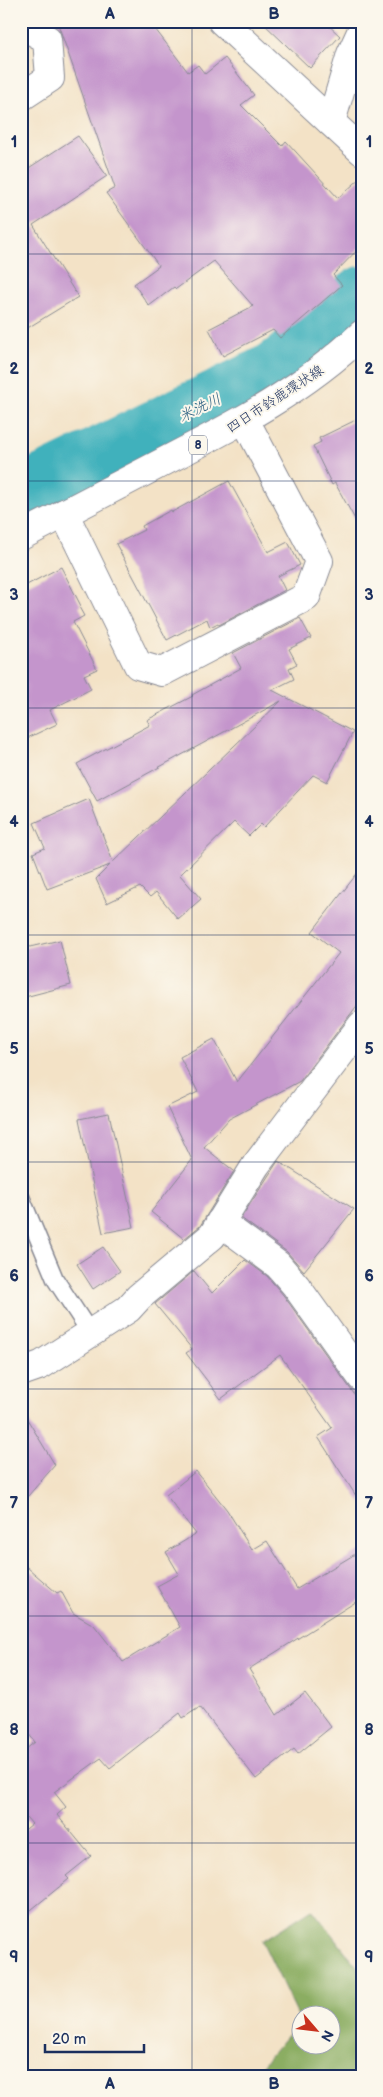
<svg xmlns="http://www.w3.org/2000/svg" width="383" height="2097" font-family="'Balsamiq Sans','Klee One',sans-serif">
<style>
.forest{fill:#8bad62;stroke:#536e60;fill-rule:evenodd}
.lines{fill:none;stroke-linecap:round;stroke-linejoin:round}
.river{stroke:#41b1bc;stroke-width:60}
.building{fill:#c495cc}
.lane-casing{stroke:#878892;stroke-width:19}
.street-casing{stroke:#878892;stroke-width:30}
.primary-casing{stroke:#878892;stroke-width:30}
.lane{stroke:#fff;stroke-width:16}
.street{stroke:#fff;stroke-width:28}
.primary{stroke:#fff;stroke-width:28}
.grid{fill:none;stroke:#1b2f5e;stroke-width:1;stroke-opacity:0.55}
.labels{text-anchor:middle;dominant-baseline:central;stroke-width:4;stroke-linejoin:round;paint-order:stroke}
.shield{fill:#fbf7ec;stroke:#5e6b89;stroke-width:1}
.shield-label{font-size:12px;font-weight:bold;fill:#1b2f5e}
.street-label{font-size:14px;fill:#1b2f5e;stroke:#fbf7ec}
.water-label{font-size:15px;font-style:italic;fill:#285c7f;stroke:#fbf7ec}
.neatline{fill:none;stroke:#1b2f5e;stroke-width:2}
.grid-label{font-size:16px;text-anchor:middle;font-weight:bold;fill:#1b2f5e}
</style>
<rect width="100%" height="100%" fill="#fbf7ec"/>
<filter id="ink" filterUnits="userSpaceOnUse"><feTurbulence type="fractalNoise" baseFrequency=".02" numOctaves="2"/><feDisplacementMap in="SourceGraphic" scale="10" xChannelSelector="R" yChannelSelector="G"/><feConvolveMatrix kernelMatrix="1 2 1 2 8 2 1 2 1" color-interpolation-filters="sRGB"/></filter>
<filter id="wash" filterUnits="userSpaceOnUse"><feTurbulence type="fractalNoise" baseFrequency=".0096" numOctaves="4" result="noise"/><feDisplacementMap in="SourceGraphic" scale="20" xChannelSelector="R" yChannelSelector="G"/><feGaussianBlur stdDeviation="1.12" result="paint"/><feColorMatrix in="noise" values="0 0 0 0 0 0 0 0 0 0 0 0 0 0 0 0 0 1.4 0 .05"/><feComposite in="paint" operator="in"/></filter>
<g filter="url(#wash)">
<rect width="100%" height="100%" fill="#f3e2c6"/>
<path class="forest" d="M 312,1909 L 362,1973 L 362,2076 L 253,2076 L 300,2020 L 262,1941 ZM 300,2014 L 330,2014 L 330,2044 L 300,2044 Z"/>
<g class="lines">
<path class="river" d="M 21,495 L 274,372 L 321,337 L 362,296"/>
</g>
<g id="blocks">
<g class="building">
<path d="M 57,21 L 149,21 L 188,72 L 198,65 L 205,74 L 225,58 L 254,95 L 241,105 L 282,146 L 286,141 L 338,198 L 362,177 L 362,245 L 333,275 L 342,285 L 280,338 L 273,330 L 223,356 L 209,329 L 253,306 L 214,261 L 176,289 L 174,287 L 149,306 L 134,284 L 159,266 L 106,193 L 115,188 Z"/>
<path d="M 261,21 L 324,21 L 340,36 L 310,68 Z"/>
<path d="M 78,136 L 107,176 L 33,225 L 78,297 L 21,332 L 21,173 Z"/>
<path d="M 362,417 L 362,532 L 335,483 L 332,485 L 313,446 L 321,442 L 319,438 Z"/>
<path d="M 229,481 L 268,552 L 288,542 L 300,565 L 278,576 L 285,590 L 219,625 L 218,623 L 210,627 L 207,619 L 167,640 L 116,544 L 144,530 L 142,526 L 171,510 L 172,512 Z"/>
<path d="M 61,567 L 81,606 L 79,607 L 84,616 L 73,622 L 97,669 L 84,675 L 91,689 L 50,710 L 57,724 L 21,741 L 21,588 Z"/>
<path d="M 300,618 L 311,638 L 289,649 L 297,664 L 289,668 L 294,679 L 272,690 L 353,732 L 327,782 L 313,775 L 264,827 L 261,824 L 249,836 L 234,822 L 180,875 L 201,899 L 178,919 L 156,892 L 150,897 L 140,887 L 107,903 L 96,879 L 110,865 L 47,889 L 33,853 L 45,848 L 34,823 L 89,799 L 113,862 L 281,701 L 97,801 L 77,764 L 150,725 L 147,720 L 193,696 L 192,695 L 241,668 L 233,653 Z"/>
<path d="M 362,867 L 362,999 L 300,1081 L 229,1119 L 204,1147 L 234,1171 L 200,1226 L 184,1239 L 151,1212 L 192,1160 L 167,1107 L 198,1092 L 180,1057 L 214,1039 L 237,1082 L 339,953 L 312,932 Z"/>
<path d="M 60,940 L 71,985 L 21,998 L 21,949 Z"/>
<path d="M 109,1113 L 134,1227 L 103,1233 L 79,1119 Z"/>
<path d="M 278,1161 L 354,1209 L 304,1271 L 287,1252 L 241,1218 Z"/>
<path d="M 103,1247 L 120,1271 L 93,1289 L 77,1264 Z"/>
<path d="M 245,1260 L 267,1276 L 284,1296 L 362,1405 L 362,1505 L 318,1437 L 332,1428 L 280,1355 L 221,1399 L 186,1353 L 192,1349 L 155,1304 L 194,1271 L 212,1293 Z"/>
<path d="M 21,1409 L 55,1465 L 21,1504 Z"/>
<path d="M 196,1471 L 227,1510 L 252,1550 L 267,1541 L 297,1589 L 362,1550 L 362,1598 L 249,1669 L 277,1715 L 305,1693 L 331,1727 L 298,1754 L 294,1749 L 256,1779 L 200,1707 L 183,1718 L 180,1713 L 110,1768 L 101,1758 L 54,1792 L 66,1807 L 57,1815 L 91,1856 L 66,1876 L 69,1879 L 21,1918 L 21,1833 L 32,1824 L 21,1811 L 21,1753 L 35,1742 L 21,1724 L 21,1562 L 57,1593 L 61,1591 L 73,1613 L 94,1625 L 123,1662 L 180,1627 L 157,1586 L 179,1574 L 166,1552 L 196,1534 L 166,1495 Z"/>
</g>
</g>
</g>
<g filter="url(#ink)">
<use href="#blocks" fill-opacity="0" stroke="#878892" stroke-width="1"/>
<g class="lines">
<defs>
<path id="lane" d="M 21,1197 L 55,1279 L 91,1334"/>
<g id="street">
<path d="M 222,21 L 362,151"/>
<path d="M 21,25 L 47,39 L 50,78 L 21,97"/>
<path d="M 331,122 L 351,54 L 362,30"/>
<path d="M 64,513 L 138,665 L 162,672 L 306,597 L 319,561 L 245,420"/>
<path d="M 220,1222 L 278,1265 L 296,1286 L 362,1378"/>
<path d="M 21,1372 L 41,1365 L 128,1309 L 139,1297 L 212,1236 L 256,1165 L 362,1025"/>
</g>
<path id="primary" d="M 21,536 C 70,510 120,485 169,459 C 239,423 304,389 362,334"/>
</defs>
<use href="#lane" class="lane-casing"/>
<use href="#street" class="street-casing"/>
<use href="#primary" class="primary-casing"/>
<use href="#lane" class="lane"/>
<use href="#street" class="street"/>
<use href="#primary" class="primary"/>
</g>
</g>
<path class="grid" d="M 192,21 L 192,2076M 21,254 L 362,254M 21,481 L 362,481M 21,708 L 362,708M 21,935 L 362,935M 21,1162 L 362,1162M 21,1389 L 362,1389M 21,1616 L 362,1616M 21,1843 L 362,1843"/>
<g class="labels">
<rect class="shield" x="189" y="435.5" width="18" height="19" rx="4"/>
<g class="shield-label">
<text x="198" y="445">8</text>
</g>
<g class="street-label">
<text transform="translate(275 399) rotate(-33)">四日市鈴鹿環状線</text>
</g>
<g class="water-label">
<text transform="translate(200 408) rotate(-26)">米洗川</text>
</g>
</g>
<rect width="383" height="2097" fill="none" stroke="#fbf7ec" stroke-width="55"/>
<g transform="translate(316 2030) rotate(118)"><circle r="24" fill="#fbf7ec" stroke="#a1a7b3"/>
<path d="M0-4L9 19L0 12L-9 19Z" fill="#c8321e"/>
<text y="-8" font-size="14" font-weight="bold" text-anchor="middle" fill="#1b2f5e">N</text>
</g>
<path d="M45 2044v8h99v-8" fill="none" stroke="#1b2f5e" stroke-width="2.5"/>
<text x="52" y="2044" font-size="15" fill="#1b2f5e" stroke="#fbf7ec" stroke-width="4" paint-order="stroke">20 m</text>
<rect x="28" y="28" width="328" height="2042" class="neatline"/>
<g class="grid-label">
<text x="110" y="19">A</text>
<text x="274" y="19">B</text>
<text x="14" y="147">1</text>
<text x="369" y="147">1</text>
<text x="14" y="374">2</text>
<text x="369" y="374">2</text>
<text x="14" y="600">3</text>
<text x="369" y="600">3</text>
<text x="14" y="827">4</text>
<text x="369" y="827">4</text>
<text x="14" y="1054">5</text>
<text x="369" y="1054">5</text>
<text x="14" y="1281">6</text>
<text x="369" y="1281">6</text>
<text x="14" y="1508">7</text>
<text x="369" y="1508">7</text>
<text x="14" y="1735">8</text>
<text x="369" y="1735">8</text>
<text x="14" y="1962">9</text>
<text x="369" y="1962">9</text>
<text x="110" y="2089">A</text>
<text x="274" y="2089">B</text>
</g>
</svg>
